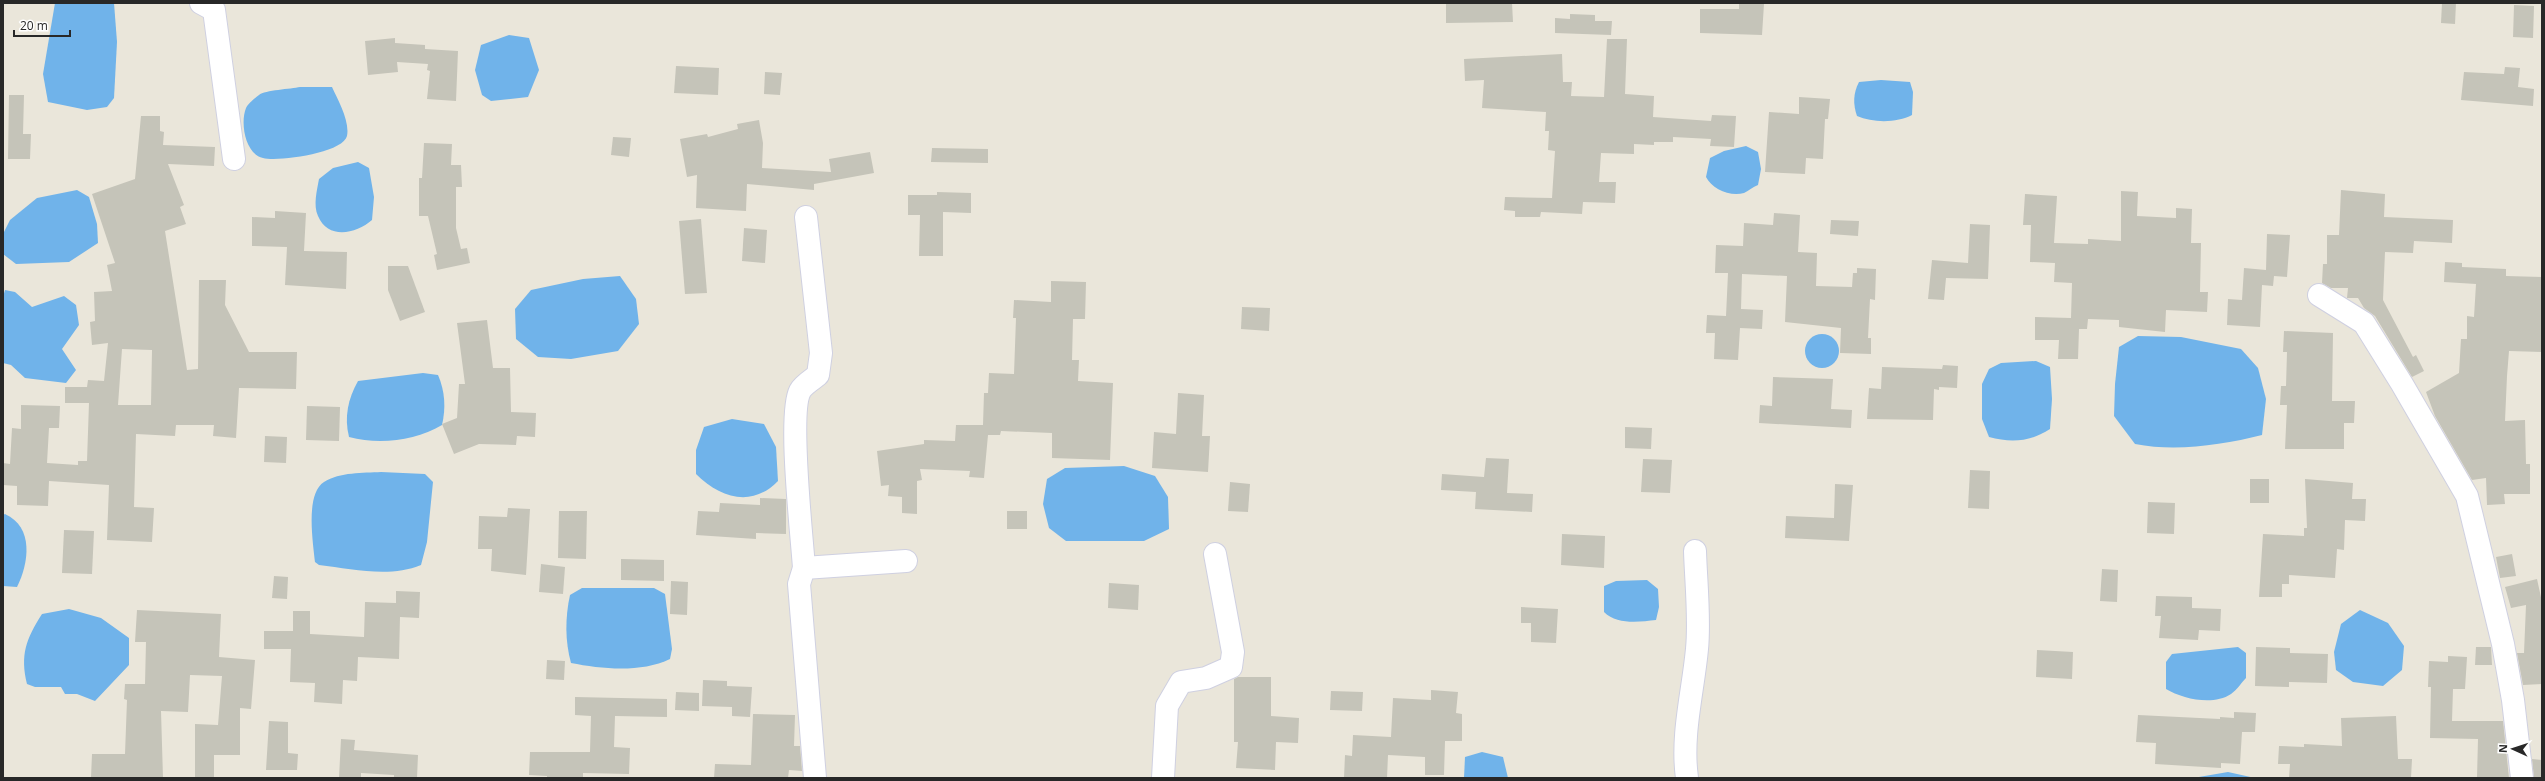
<svg xmlns="http://www.w3.org/2000/svg" width="2545" height="781" font-family="'Open Sans',sans-serif">
<style>
.water{fill:#70b3ea}
.building{fill:#c5c4b9;fill-rule:evenodd}
.lines{fill:none;stroke-linecap:round;stroke-linejoin:round}
.minor-casing{stroke:#cfd0e1;stroke-width:24}
.minor{stroke:#fff;stroke-width:22}
</style>
<rect width="100%" height="100%" fill="#eae6da"/>
<g class="water">
<path d="M 55,3 L 114,3 L 117,42 L 114,98 L 107,107 L 87,110 L 48,102 L 43,74 Z"/>
<path d="M 509,35 L 529,38 L 539,70 L 528,97 L 491,101 L 482,95 L 475,70 L 481,45 Z"/>
<path d="M 1881,80 L 1910,82 L 1913,92 L 1912,115 C 1897,123 1873,123 1857,116 C 1853,105 1853,93 1859,82 Z"/>
<path d="M 300,87 L 332,87 C 338,100 350,121 347,136 C 343,153 278,162 263,158 C 245,154 240,123 246,108 C 248,104 255,98 259,95 C 265,90 291,89 300,87 Z"/>
<path d="M 1746,146 L 1758,152 L 1761,169 L 1758,185 C 1753,187 1748,191 1744,193 C 1730,197 1712,189 1706,177 L 1710,158 L 1724,151 Z"/>
<path d="M 358,162 L 369,168 L 374,197 L 372,220 C 356,234 328,240 318,216 C 313,205 317,190 319,179 L 333,168 Z"/>
<path d="M 77,190 L 89,197 L 97,224 L 98,243 L 69,262 L 16,264 L 3,254 L 3,234 L 10,220 L 37,198 Z"/>
<path d="M 620,276 L 636,299 L 639,324 L 618,351 L 571,359 L 538,357 L 516,339 L 515,309 L 531,290 L 583,279 Z"/>
<path d="M 5,290 L 15,292 L 32,307 L 64,296 L 76,305 L 79,325 L 62,349 L 76,370 L 66,383 L 25,378 L 11,365 L 3,363 L 3,297 Z"/>
<circle cx="1822" cy="351" r="17"/>
<path d="M 2138,336 L 2181,337 L 2241,349 L 2258,368 L 2266,399 L 2262,435 C 2222,445 2176,452 2135,444 L 2114,416 L 2115,384 L 2119,347 Z"/>
<path d="M 2036,361 L 2050,367 L 2052,399 L 2050,429 C 2030,442 2011,443 1989,437 L 1982,419 L 1982,384 L 1989,369 L 2001,363 Z"/>
<path d="M 423,373 L 438,375 C 445,391 446,408 442,425 C 415,441 379,445 349,437 C 344,417 348,399 358,381 Z"/>
<path d="M 732,419 L 764,424 L 776,447 L 778,481 C 752,508 720,498 696,474 L 696,450 L 704,427 Z"/>
<path d="M 1124,466 L 1155,476 L 1168,497 L 1169,529 L 1144,541 L 1066,541 L 1049,528 L 1043,504 L 1047,479 L 1065,468 Z"/>
<path d="M 381,472 L 425,474 L 433,482 L 427,542 L 421,565 C 390,578 352,569 319,565 L 315,562 C 313,542 305,494 324,482 C 340,472 363,473 381,472 Z"/>
<path d="M 5,514 C 34,527 29,563 17,587 L 3,586 L 3,515 Z"/>
<path d="M 1647,580 L 1658,589 L 1659,607 L 1656,620 C 1639,622 1617,625 1604,612 L 1604,586 L 1616,581 Z"/>
<path d="M 582,588 L 654,588 L 665,594 L 672,649 L 670,659 C 641,673 602,669 571,663 C 565,641 565,618 570,595 Z"/>
<path d="M 69,609 L 101,618 L 129,638 L 129,665 L 95,701 L 77,694 L 65,694 L 61,687 L 35,687 L 27,684 C 20,655 26,639 42,614 Z"/>
<path d="M 2360,610 L 2388,623 L 2404,646 L 2402,670 L 2383,686 L 2353,682 L 2336,670 L 2334,652 L 2341,624 Z"/>
<path d="M 2238,647 L 2246,653 L 2246,678 C 2241,683 2237,690 2231,694 C 2213,706 2183,699 2166,689 L 2166,662 L 2172,654 Z"/>
<path d="M 1482,752 L 1503,757 L 1508,778 L 1464,778 L 1465,757 Z"/>
<path d="M 2228,772 L 2255,778 L 2193,778 Z"/>
</g>
<g class="building">
<path d="M 1446,3 L 1512,3 L 1513,22 L 1446,23 Z"/>
<path d="M 1739,3 L 1764,4 L 1762,35 L 1700,33 L 1700,9 L 1739,9 Z"/>
<path d="M 2442,3 L 2456,3 L 2455,24 L 2441,23 Z"/>
<path d="M 2514,5 L 2534,6 L 2533,38 L 2513,37 Z"/>
<path d="M 1570,14 L 1595,15 L 1595,21 L 1612,21 L 1611,35 L 1555,33 L 1555,18 L 1570,19 Z"/>
<path d="M 395,38 L 395,43 L 425,45 L 425,49 L 458,51 L 456,101 L 427,99 L 430,71 L 427,70 L 428,64 L 397,62 L 398,72 L 368,75 L 365,41 Z"/>
<path d="M 1607,39 L 1627,39 L 1625,94 L 1654,96 L 1653,117 L 1711,121 L 1712,115 L 1736,116 L 1734,147 L 1710,146 L 1711,139 L 1673,137 L 1673,142 L 1654,142 L 1654,145 L 1634,144 L 1634,154 L 1601,153 L 1599,182 L 1616,182 L 1615,203 L 1583,202 L 1582,214 L 1541,212 L 1540,217 L 1515,217 L 1515,211 L 1504,210 L 1505,197 L 1552,198 L 1555,151 L 1548,150 L 1549,131 L 1545,131 L 1546,112 L 1482,108 L 1484,80 L 1465,81 L 1464,59 L 1562,54 L 1563,82 L 1572,82 L 1571,96 L 1604,97 Z"/>
<path d="M 676,66 L 719,68 L 718,95 L 674,93 Z"/>
<path d="M 2505,67 L 2520,68 L 2518,87 L 2534,89 L 2533,106 L 2461,100 L 2464,72 L 2504,74 Z"/>
<path d="M 765,72 L 782,73 L 780,95 L 764,94 Z"/>
<path d="M 9,95 L 24,95 L 23,134 L 31,134 L 30,159 L 8,159 Z"/>
<path d="M 1799,97 L 1830,99 L 1828,119 L 1825,119 L 1823,159 L 1806,158 L 1805,174 L 1765,172 L 1769,112 L 1799,114 Z"/>
<path d="M 141,116 L 160,116 L 160,131 L 164,132 L 163,145 L 215,147 L 214,166 L 168,164 L 184,205 L 180,207 L 186,224 L 165,231 L 187,370 L 198,369 L 199,280 L 226,280 L 225,305 L 249,352 L 297,352 L 296,389 L 239,388 L 236,438 L 213,436 L 214,425 L 176,425 L 175,436 L 136,434 L 134,507 L 154,508 L 152,542 L 107,540 L 109,485 L 49,481 L 48,506 L 17,505 L 17,486 L 3,485 L 3,463 L 10,464 L 12,428 L 21,429 L 21,405 L 60,406 L 59,428 L 49,428 L 47,463 L 78,465 L 78,461 L 87,461 L 89,403 L 65,403 L 65,387 L 87,387 L 88,380 L 104,381 L 108,343 L 92,345 L 90,322 L 95,321 L 94,292 L 112,291 L 107,265 L 115,263 L 92,194 L 135,179 ZM 122,349 L 152,350 L 151,405 L 118,405 Z"/>
<path d="M 759,120 L 763,143 L 762,168 L 831,172 L 829,159 L 870,152 L 874,173 L 814,184 L 814,190 L 747,184 L 746,211 L 696,208 L 697,175 L 687,177 L 680,139 L 707,134 L 708,137 L 738,129 L 737,124 Z"/>
<path d="M 613,137 L 631,138 L 629,157 L 611,155 Z"/>
<path d="M 424,143 L 452,144 L 451,165 L 461,165 L 462,187 L 456,187 L 456,228 L 461,249 L 467,248 L 470,263 L 437,270 L 434,255 L 437,254 L 428,216 L 419,216 L 419,178 L 422,178 Z"/>
<path d="M 932,148 L 988,149 L 988,163 L 931,162 Z"/>
<path d="M 2341,190 L 2385,194 L 2384,217 L 2453,220 L 2452,243 L 2414,241 L 2413,253 L 2385,252 L 2383,300 L 2413,357 L 2416,355 L 2424,371 L 2412,377 L 2375,316 L 2364,308 L 2358,298 L 2347,298 L 2348,288 L 2331,288 L 2322,283 L 2323,264 L 2327,264 L 2327,235 L 2339,235 Z"/>
<path d="M 2121,191 L 2138,192 L 2137,216 L 2176,218 L 2176,208 L 2192,209 L 2191,243 L 2201,243 L 2200,292 L 2208,292 L 2207,312 L 2166,310 L 2165,332 L 2119,327 L 2119,320 L 2088,319 L 2087,329 L 2079,329 L 2078,359 L 2058,359 L 2059,340 L 2035,340 L 2035,317 L 2071,318 L 2072,283 L 2054,282 L 2055,263 L 2030,262 L 2031,225 L 2023,225 L 2025,194 L 2057,196 L 2054,243 L 2088,244 L 2088,239 L 2121,241 Z"/>
<path d="M 937,192 L 971,193 L 971,213 L 943,212 L 943,256 L 919,256 L 920,215 L 908,215 L 908,195 L 937,195 Z"/>
<path d="M 275,211 L 306,213 L 304,251 L 347,252 L 346,289 L 285,285 L 287,247 L 252,246 L 252,217 L 275,218 Z"/>
<path d="M 1774,213 L 1800,215 L 1798,252 L 1817,253 L 1816,286 L 1852,287 L 1853,273 L 1857,273 L 1857,268 L 1876,269 L 1875,300 L 1870,299 L 1868,338 L 1871,338 L 1871,354 L 1840,353 L 1841,328 L 1785,322 L 1787,276 L 1742,274 L 1741,309 L 1763,310 L 1762,329 L 1740,328 L 1738,360 L 1714,359 L 1715,333 L 1706,333 L 1707,315 L 1726,316 L 1728,273 L 1715,273 L 1716,245 L 1743,246 L 1744,223 L 1773,225 Z"/>
<path d="M 701,219 L 707,293 L 685,294 L 679,221 Z"/>
<path d="M 1831,220 L 1859,221 L 1858,236 L 1830,234 Z"/>
<path d="M 1970,224 L 1990,225 L 1988,279 L 1946,278 L 1944,300 L 1928,299 L 1932,260 L 1968,263 Z"/>
<path d="M 744,228 L 767,230 L 765,263 L 742,261 Z"/>
<path d="M 2267,234 L 2290,235 L 2287,277 L 2274,276 L 2273,286 L 2262,285 L 2260,327 L 2227,325 L 2228,299 L 2242,300 L 2244,268 L 2266,270 Z"/>
<path d="M 2445,262 L 2462,263 L 2462,267 L 2506,269 L 2506,276 L 2542,277 L 2542,352 L 2509,351 L 2507,376 L 2505,421 L 2525,420 L 2526,464 L 2530,464 L 2530,494 L 2504,494 L 2505,504 L 2487,505 L 2486,478 L 2472,480 L 2435,416 L 2426,392 L 2459,373 L 2461,339 L 2467,339 L 2467,316 L 2474,317 L 2476,284 L 2444,282 Z"/>
<path d="M 388,266 L 408,266 L 425,312 L 400,321 L 388,290 Z"/>
<path d="M 1051,281 L 1086,282 L 1085,319 L 1073,319 L 1072,360 L 1079,360 L 1078,381 L 1113,383 L 1110,460 L 1052,458 L 1052,433 L 1001,431 L 1000,435 L 988,435 L 984,478 L 969,477 L 970,471 L 920,469 L 922,480 L 917,481 L 917,514 L 902,513 L 902,497 L 888,496 L 889,485 L 881,486 L 877,451 L 924,444 L 924,440 L 955,441 L 956,425 L 983,425 L 984,393 L 988,393 L 989,373 L 1014,374 L 1016,318 L 1013,318 L 1014,300 L 1051,302 Z"/>
<path d="M 1242,307 L 1270,308 L 1269,331 L 1241,329 Z"/>
<path d="M 487,320 L 493,368 L 510,368 L 511,412 L 536,413 L 535,437 L 517,436 L 516,445 L 479,444 L 454,454 L 442,424 L 457,418 L 459,384 L 465,384 L 457,323 Z"/>
<path d="M 2284,331 L 2333,333 L 2332,401 L 2355,401 L 2354,423 L 2344,423 L 2344,449 L 2285,449 L 2287,405 L 2280,405 L 2281,386 L 2286,386 L 2287,352 L 2283,352 Z"/>
<path d="M 1943,365 L 1958,366 L 1957,388 L 1939,387 L 1939,390 L 1934,389 L 1933,420 L 1867,419 L 1869,388 L 1881,389 L 1882,367 L 1942,369 Z"/>
<path d="M 1773,377 L 1833,379 L 1831,409 L 1852,410 L 1851,428 L 1759,423 L 1760,405 L 1772,406 Z"/>
<path d="M 1178,393 L 1204,395 L 1202,436 L 1210,436 L 1208,472 L 1152,468 L 1154,432 L 1176,434 Z"/>
<path d="M 307,406 L 340,407 L 339,441 L 306,440 Z"/>
<path d="M 1625,427 L 1652,428 L 1651,449 L 1625,448 Z"/>
<path d="M 265,436 L 287,437 L 286,463 L 264,462 Z"/>
<path d="M 1486,458 L 1509,459 L 1507,493 L 1533,494 L 1532,512 L 1475,509 L 1476,492 L 1441,490 L 1442,474 L 1484,477 Z"/>
<path d="M 1643,459 L 1672,460 L 1670,493 L 1641,492 Z"/>
<path d="M 1970,470 L 1990,471 L 1989,509 L 1968,508 Z"/>
<rect x="2250" y="479" width="19" height="24"/>
<path d="M 2305,479 L 2353,483 L 2352,499 L 2366,499 L 2365,521 L 2345,520 L 2344,550 L 2337,549 L 2335,578 L 2289,575 L 2289,584 L 2282,584 L 2282,597 L 2259,597 L 2263,534 L 2304,536 L 2304,528 L 2307,528 Z"/>
<path d="M 1230,482 L 1250,484 L 1248,512 L 1228,511 Z"/>
<path d="M 1835,484 L 1853,485 L 1849,541 L 1785,538 L 1786,516 L 1834,518 Z"/>
<path d="M 760,498 L 786,499 L 786,534 L 756,533 L 756,539 L 696,535 L 698,511 L 719,512 L 720,503 L 760,505 Z"/>
<path d="M 2148,502 L 2175,503 L 2174,534 L 2147,533 Z"/>
<path d="M 508,508 L 530,509 L 526,575 L 491,571 L 492,549 L 478,549 L 479,516 L 507,517 Z"/>
<path d="M 559,511 L 587,511 L 586,559 L 558,558 Z"/>
<rect x="1007" y="511" width="20" height="18"/>
<path d="M 64,530 L 94,531 L 92,574 L 62,573 Z"/>
<path d="M 1562,534 L 1605,536 L 1604,568 L 1561,565 Z"/>
<path d="M 2512,554 L 2516,576 L 2500,578 L 2496,557 Z"/>
<path d="M 621,559 L 664,560 L 664,581 L 621,580 Z"/>
<path d="M 541,564 L 565,567 L 563,594 L 539,592 Z"/>
<path d="M 2102,569 L 2118,570 L 2117,602 L 2100,601 Z"/>
<path d="M 274,576 L 288,577 L 287,599 L 272,598 Z"/>
<path d="M 2537,579 L 2542,602 L 2542,684 L 2523,685 L 2517,653 L 2524,653 L 2526,605 L 2511,608 L 2505,587 Z"/>
<path d="M 671,581 L 688,582 L 687,615 L 670,614 Z"/>
<path d="M 1109,583 L 1139,585 L 1138,610 L 1108,608 Z"/>
<path d="M 396,591 L 420,592 L 419,618 L 400,617 L 399,659 L 358,657 L 357,681 L 343,680 L 342,704 L 314,702 L 315,683 L 290,682 L 291,649 L 264,649 L 264,631 L 293,631 L 293,611 L 310,611 L 310,634 L 364,637 L 365,602 L 396,603 Z"/>
<path d="M 2156,596 L 2192,597 L 2192,608 L 2221,609 L 2220,631 L 2199,630 L 2198,640 L 2159,638 L 2161,616 L 2155,616 Z"/>
<path d="M 1521,607 L 1558,609 L 1556,643 L 1531,642 L 1531,623 L 1521,623 Z"/>
<path d="M 137,610 L 221,614 L 219,657 L 255,660 L 251,709 L 240,708 L 240,755 L 214,755 L 214,778 L 195,778 L 195,724 L 218,725 L 222,676 L 190,675 L 188,712 L 161,711 L 163,778 L 91,778 L 92,754 L 125,754 L 127,700 L 124,699 L 125,684 L 145,684 L 146,642 L 135,642 Z"/>
<path d="M 2256,647 L 2290,648 L 2290,653 L 2328,654 L 2327,683 L 2289,682 L 2289,687 L 2255,686 Z"/>
<path d="M 2476,647 L 2491,647 L 2492,665 L 2475,665 Z"/>
<path d="M 2037,650 L 2073,652 L 2072,679 L 2036,677 Z"/>
<path d="M 2448,656 L 2467,657 L 2465,689 L 2453,689 L 2452,721 L 2503,721 L 2509,778 L 2477,778 L 2478,739 L 2430,738 L 2431,687 L 2428,687 L 2429,661 L 2448,662 Z"/>
<path d="M 547,660 L 565,661 L 564,680 L 546,679 Z"/>
<path d="M 1238,677 L 1271,677 L 1271,716 L 1299,718 L 1298,743 L 1276,742 L 1275,770 L 1236,768 L 1238,742 L 1234,742 L 1234,679 Z"/>
<path d="M 703,680 L 727,681 L 727,686 L 752,687 L 750,717 L 732,716 L 732,707 L 702,706 Z"/>
<path d="M 1431,690 L 1458,692 L 1456,713 L 1462,714 L 1462,741 L 1445,741 L 1444,775 L 1425,775 L 1425,757 L 1388,755 L 1387,778 L 1344,778 L 1345,755 L 1352,756 L 1353,735 L 1391,737 L 1393,698 L 1431,700 Z"/>
<path d="M 1331,691 L 1363,692 L 1362,711 L 1330,710 Z"/>
<path d="M 676,692 L 699,693 L 699,711 L 675,710 Z"/>
<path d="M 575,697 L 667,699 L 667,717 L 615,716 L 614,747 L 630,748 L 629,774 L 583,773 L 583,778 L 547,778 L 547,776 L 529,775 L 530,752 L 590,752 L 591,716 L 575,715 Z"/>
<path d="M 2234,712 L 2256,713 L 2255,732 L 2242,732 L 2240,764 L 2221,763 L 2221,768 L 2155,764 L 2156,743 L 2136,742 L 2138,715 L 2220,719 L 2220,717 L 2234,718 Z"/>
<path d="M 753,714 L 795,715 L 794,746 L 800,746 L 802,771 L 789,770 L 788,778 L 714,778 L 715,764 L 751,765 Z"/>
<path d="M 2396,716 L 2398,759 L 2412,759 L 2411,778 L 2289,778 L 2290,764 L 2278,764 L 2279,746 L 2304,747 L 2304,744 L 2342,746 L 2341,718 Z"/>
<path d="M 269,721 L 288,722 L 288,753 L 298,754 L 297,770 L 266,770 Z"/>
<path d="M 341,739 L 355,740 L 354,750 L 418,755 L 417,778 L 394,778 L 394,775 L 361,773 L 361,778 L 339,778 Z"/>
<path d="M 2532,759 L 2542,760 L 2542,778 L 2534,778 Z"/>
</g>
<g class="lines">
<defs>
<g id="minor">
<path d="M 201,3 L 214,10 L 234,159"/>
<path d="M 2319,295 L 2364,323 L 2402,384 L 2467,496 L 2503,644 L 2513,700 L 2522,778"/>
<path d="M 804,568 C 802,537 788,414 800,391 C 803,385 813,379 818,375 L 821,353 L 806,217"/>
<path d="M 815,778 L 799,584 L 804,568 L 906,561"/>
<path d="M 1163,778 L 1167,706 L 1181,682 L 1206,678 L 1231,667 L 1233,652 L 1215,554"/>
<path d="M 1687,778 C 1681,735 1693,692 1697,649 C 1700,618 1696,583 1695,551"/>
</g>
</defs>
<use href="#minor" class="minor-casing"/>
<use href="#minor" class="minor"/>
</g>
<rect width="2545" height="781" fill="none" stroke="#282828" stroke-width="8"/>
<g transform="translate(2513 749) rotate(273)" stroke="#ffffff" stroke-width="3" paint-order="stroke">
<path d="M0-3L7 15L0 10L-7 15Z" fill="#282828"/>
<text y="-6" font-size="11" font-weight="bold" text-anchor="middle" fill="#282828">N</text>
</g>
<path d="M14 30v6h56v-6" fill="none" stroke="#282828" stroke-width="2"/>
<text x="20" y="30" font-size="12" fill="#282828" stroke="#ffffff" stroke-width="3" paint-order="stroke">20 m</text>
</svg>
